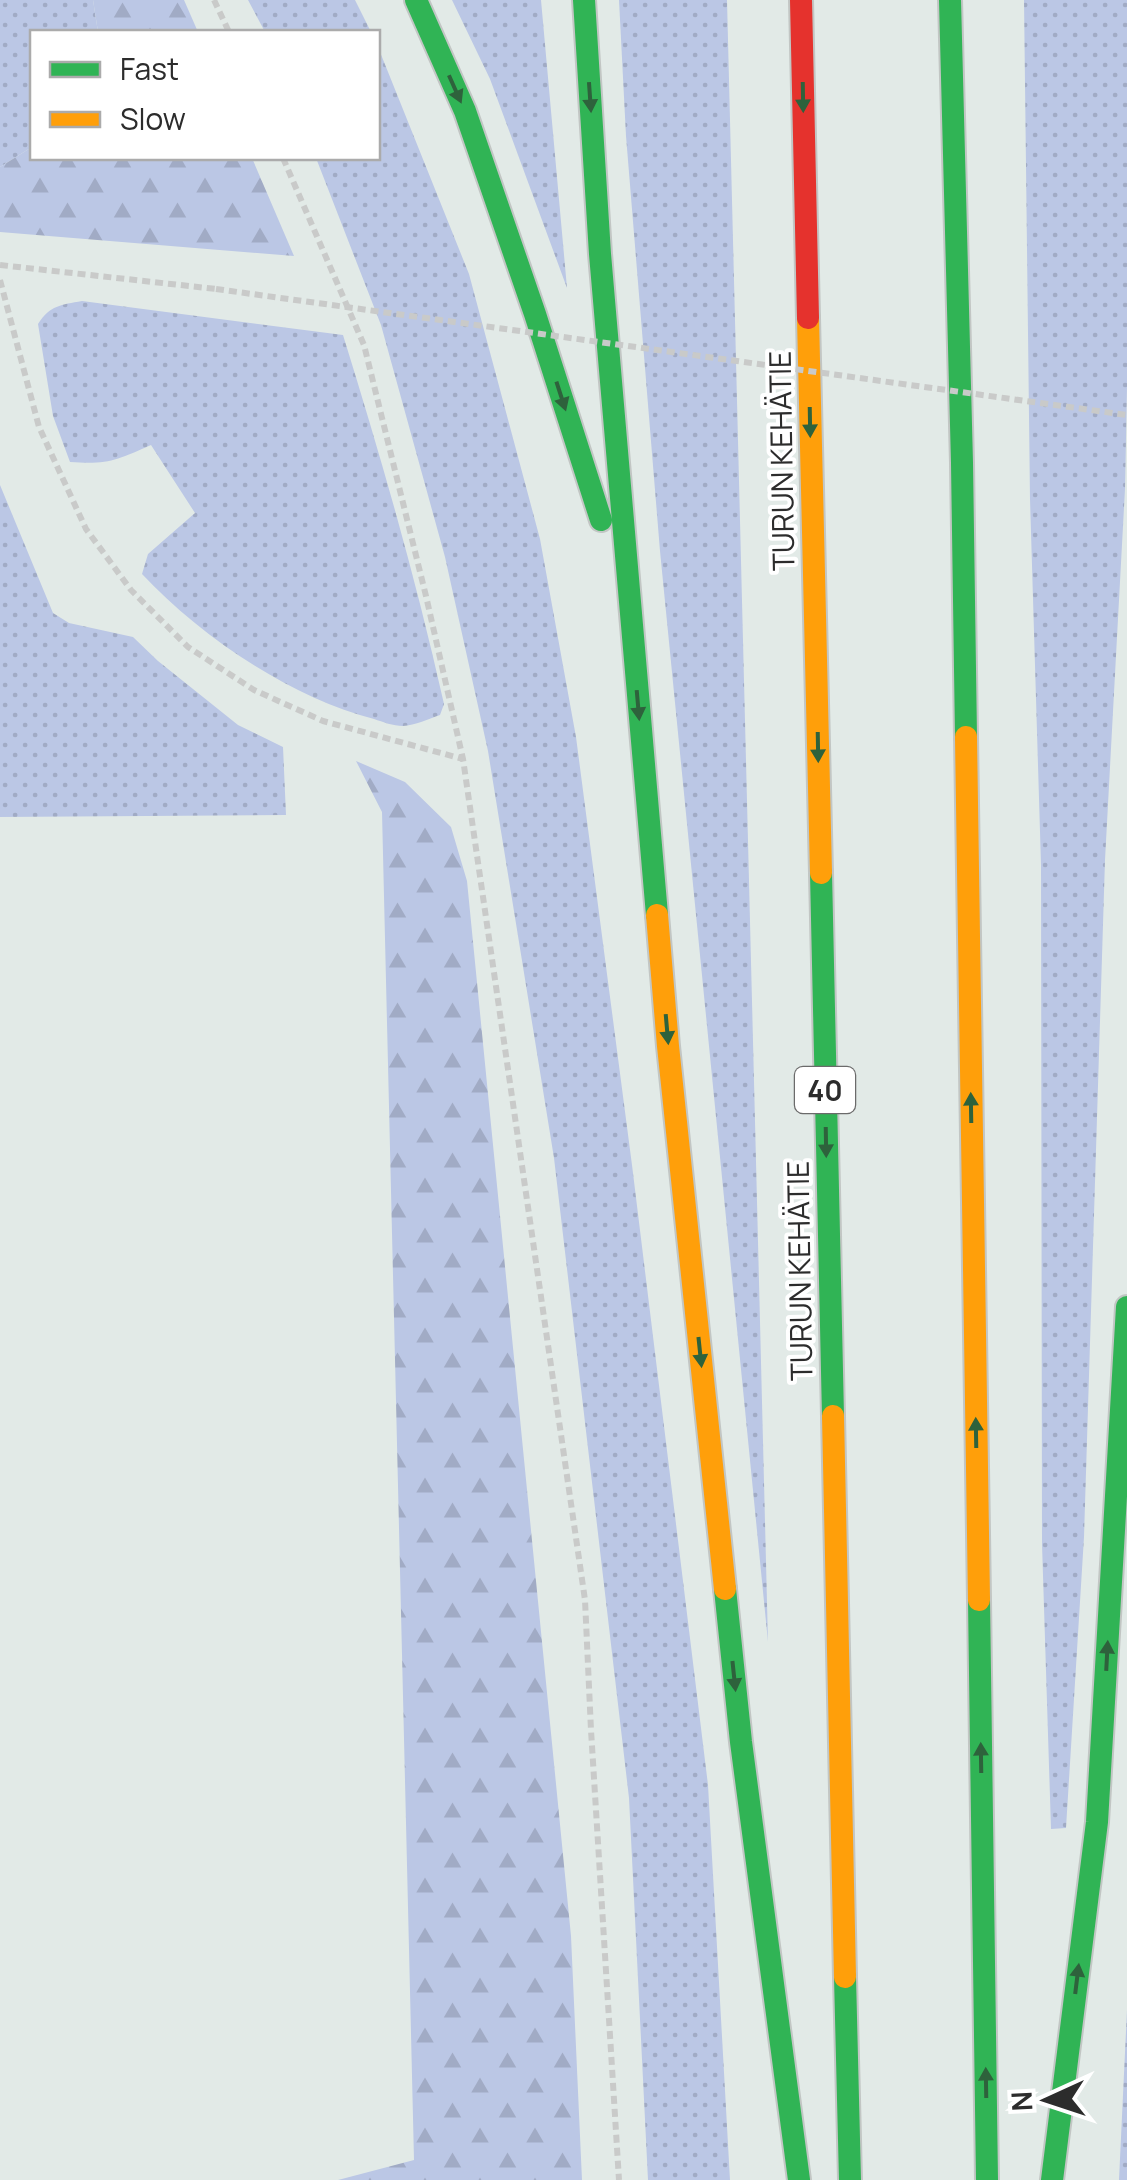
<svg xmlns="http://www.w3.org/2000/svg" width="1127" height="2180" font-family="Manrope,sans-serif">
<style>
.green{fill:url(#green-dots)}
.forest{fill:url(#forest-firs)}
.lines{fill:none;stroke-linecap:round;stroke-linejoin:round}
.fast-casing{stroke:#c2c6c4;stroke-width:26}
.slow-casing{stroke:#c2c6c4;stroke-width:26}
.jam-casing{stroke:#c2c6c4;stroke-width:26}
.path{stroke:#c9cac9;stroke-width:6;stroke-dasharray:8 5;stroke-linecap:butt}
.fast{stroke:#30b455;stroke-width:22}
.slow{stroke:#ff9f0a;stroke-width:22}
.jam{stroke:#e5322d;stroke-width:22}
.path-bridge{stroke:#c9cac9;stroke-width:6;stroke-dasharray:8 5;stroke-linecap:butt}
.oneway{fill:#2e623c}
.labels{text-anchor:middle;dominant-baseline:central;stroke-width:8;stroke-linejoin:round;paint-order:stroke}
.shield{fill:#fff;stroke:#6b6b6b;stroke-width:2.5}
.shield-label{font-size:28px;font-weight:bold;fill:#2c2c2c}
.street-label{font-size:30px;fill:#2c2c2c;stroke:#fff}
</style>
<defs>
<pattern id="green-dots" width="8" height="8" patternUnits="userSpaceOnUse" patternTransform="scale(2.5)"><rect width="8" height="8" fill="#bbc7e5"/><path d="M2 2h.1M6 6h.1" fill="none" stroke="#a1abc5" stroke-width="1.8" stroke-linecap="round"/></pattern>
<pattern id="forest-firs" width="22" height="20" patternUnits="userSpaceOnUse" patternTransform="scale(2.5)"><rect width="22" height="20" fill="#bbc7e5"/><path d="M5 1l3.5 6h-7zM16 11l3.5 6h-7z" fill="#a1abc5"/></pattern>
</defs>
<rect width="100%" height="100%" fill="#e2eae7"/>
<g class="green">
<path d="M 0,0 L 93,0 L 98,32 L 32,32 L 32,147 L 0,167 Z"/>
<path d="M 248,0 L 355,0 L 371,32 L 265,32 Z"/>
<path d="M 452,0 L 541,0 L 567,288 L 490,79 Z"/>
<path d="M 619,0 L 727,0 L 768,1642 L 660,551 L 626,136 Z"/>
<path d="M 1024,0 L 1127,0 L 1127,387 L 1125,489 L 1105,860 L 1084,1537 L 1066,1828 L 1051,1829 L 1042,1544 L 1041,865 L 1030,499 Z"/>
<path d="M 378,47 L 469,274 L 540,539 L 576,737 L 632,1165 L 708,1785 L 730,2180 L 648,2180 L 629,1798 L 554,1158 L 488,751 L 445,557 L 381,325 L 316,158 L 378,158 Z"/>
<path d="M 82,301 L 343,335 C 381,457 416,579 444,704 L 440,715 C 429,719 415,725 403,726 C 393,726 383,722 374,719 C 291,698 200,636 142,574 L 148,554 L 195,513 L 151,445 C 117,460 108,465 70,462 L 53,416 L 38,324 C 50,305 61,305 82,301 Z"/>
<path d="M 0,485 L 53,613 L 69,623 L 133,637 L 158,661 L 238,725 L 283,747 L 286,815 L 0,817 Z"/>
<path d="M 1127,2010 L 1127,2180 L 1119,2180 Z"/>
</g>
<g class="forest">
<path d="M 93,0 L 184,0 L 198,32 L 98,32 Z"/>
<path d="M 32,147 L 32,158 L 252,158 L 294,256 L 0,232 L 0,167 Z"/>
<path d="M 356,761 L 405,782 L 451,827 L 467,881 L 571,1936 L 582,2180 L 338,2180 L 414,2160 L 382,812 Z"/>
</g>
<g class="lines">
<defs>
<g id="fast">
<path d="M 416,0 L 465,111 L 535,314 L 601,520"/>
<path d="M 584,0 L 600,254 L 657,915"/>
<path d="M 950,0 L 962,463 L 966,737"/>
<path d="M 821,873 L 833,1416"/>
<path d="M 725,1589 L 741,1742 L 799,2180"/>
<path d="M 979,1600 L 987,2180"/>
<path d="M 845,1977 L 850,2180"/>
<path d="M 1052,2180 L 1097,1822 L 1127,1307"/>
</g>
<g id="slow">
<path d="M 808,318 L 821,873"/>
<path d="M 966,737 L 979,1600"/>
<path d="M 657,915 L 668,1046 L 725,1589"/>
<path d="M 833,1416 L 845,1977"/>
</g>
<path id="jam" d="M 801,0 L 808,318"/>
</defs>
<use href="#fast" class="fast-casing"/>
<use href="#slow" class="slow-casing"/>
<use href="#jam" class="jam-casing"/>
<g class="path">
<path d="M 214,0 L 229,32"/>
<path d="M 283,158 L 364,345 L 426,596 L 463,759 L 585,1600 L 591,1730 L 619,2180"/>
<path d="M 0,265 L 216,289"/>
<path d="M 0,280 L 39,427 L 86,529 L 131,590 L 188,647 L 254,690 L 323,721 L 463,759"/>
</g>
<use href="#fast" class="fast"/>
<use href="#slow" class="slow"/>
<use href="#jam" class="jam"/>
<path class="path-bridge" d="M 216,289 L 1127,415"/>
</g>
<defs><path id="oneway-solid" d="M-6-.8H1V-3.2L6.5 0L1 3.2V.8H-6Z" transform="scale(2.5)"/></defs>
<g class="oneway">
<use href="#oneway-solid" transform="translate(455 89) rotate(66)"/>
<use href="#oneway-solid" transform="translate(590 97) rotate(86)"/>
<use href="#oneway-solid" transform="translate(803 97) rotate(89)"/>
<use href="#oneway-solid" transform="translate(561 396) rotate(72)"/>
<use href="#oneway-solid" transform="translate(810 422) rotate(89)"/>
<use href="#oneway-solid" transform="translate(638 705) rotate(85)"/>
<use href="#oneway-solid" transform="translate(818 747) rotate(89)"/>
<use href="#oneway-solid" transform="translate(667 1029) rotate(85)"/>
<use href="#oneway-solid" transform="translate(971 1108) rotate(-91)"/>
<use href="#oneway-solid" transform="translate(826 1142) rotate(89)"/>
<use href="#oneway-solid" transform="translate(700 1352) rotate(84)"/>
<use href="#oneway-solid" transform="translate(976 1433) rotate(-91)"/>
<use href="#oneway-solid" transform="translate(1107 1656) rotate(-87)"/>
<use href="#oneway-solid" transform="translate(734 1676) rotate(84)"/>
<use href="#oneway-solid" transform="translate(981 1758) rotate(-91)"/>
<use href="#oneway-solid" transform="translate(1077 1979) rotate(-83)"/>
<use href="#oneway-solid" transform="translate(986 2083) rotate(-91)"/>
</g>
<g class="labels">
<rect class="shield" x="795" y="1067" width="60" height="46" rx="8"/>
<g class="shield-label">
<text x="825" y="1090">40</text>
</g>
<g class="street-label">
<text transform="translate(781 461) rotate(-91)">TURUN KEHÄTIE</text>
<text transform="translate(799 1271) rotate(-91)">TURUN KEHÄTIE</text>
</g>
</g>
<rect x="30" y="30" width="350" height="130" fill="#ffffff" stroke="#ababab" stroke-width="2.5"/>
<rect x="50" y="62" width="50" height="15" fill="#30b455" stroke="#ababab" stroke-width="2.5"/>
<text x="120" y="80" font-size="30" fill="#2c2c2c">Fast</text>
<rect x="50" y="112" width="50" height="15" fill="#ff9f0a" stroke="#ababab" stroke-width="2.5"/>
<text x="120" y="130" font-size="30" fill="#2c2c2c">Slow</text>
<g transform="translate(1047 2100) rotate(267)" stroke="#ffffff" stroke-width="8" paint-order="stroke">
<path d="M0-8L18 38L0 25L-18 38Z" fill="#2c2c2c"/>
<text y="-15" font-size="28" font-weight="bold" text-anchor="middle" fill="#2c2c2c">N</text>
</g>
</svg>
